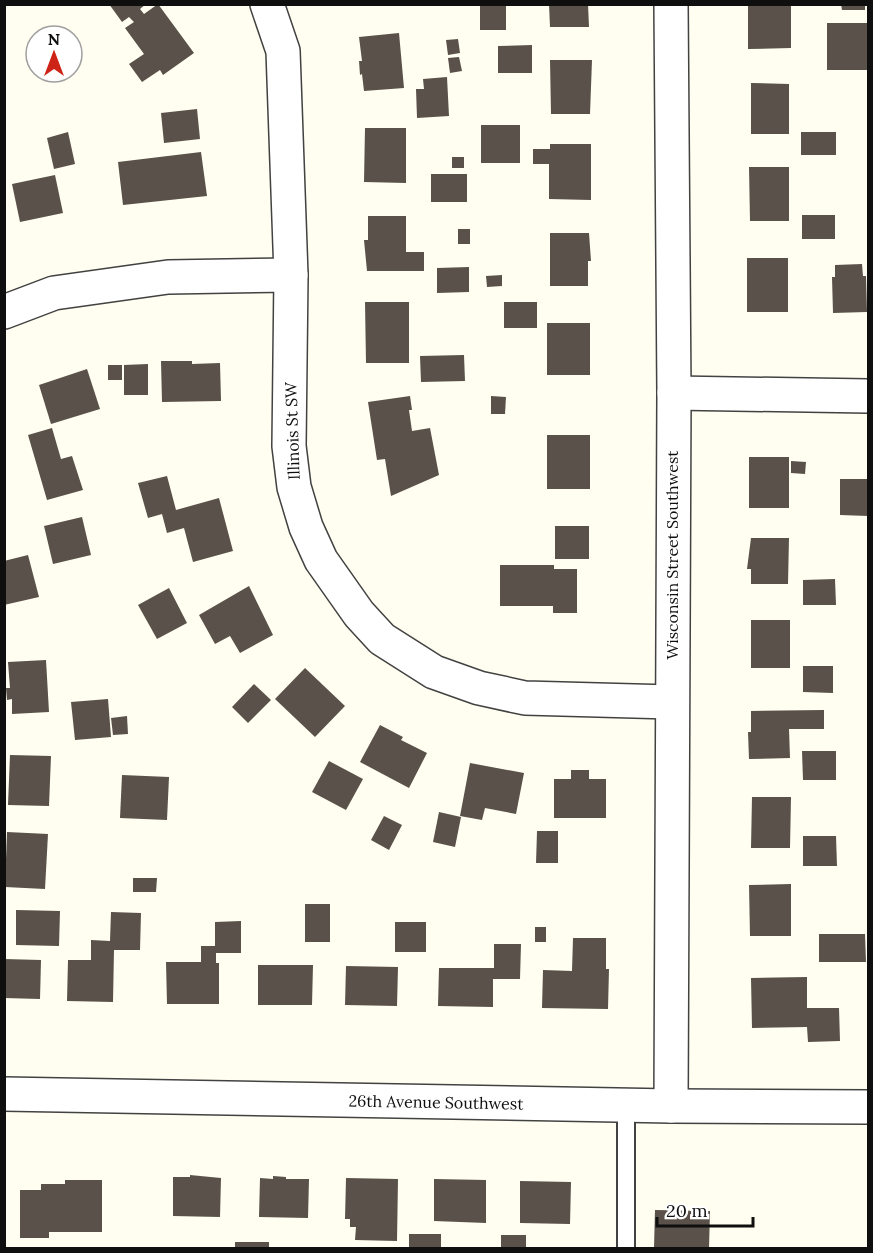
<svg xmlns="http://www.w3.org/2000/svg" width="873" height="1253" font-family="Lora,serif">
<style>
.building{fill:#59514a}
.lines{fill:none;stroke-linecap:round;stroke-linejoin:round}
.service-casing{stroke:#424242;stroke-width:20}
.minor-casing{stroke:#424242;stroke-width:36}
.service{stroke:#fff;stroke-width:16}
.minor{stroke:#fff;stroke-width:33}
.labels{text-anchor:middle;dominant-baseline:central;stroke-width:6;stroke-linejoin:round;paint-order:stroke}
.street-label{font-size:16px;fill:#0f0f0f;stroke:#fff}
</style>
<rect width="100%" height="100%" fill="#fffef0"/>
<g class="building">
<path d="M 109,4 L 146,4 L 140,9 L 144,14 L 158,4 L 194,53 L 163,75 L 160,70 L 142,82 L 129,64 L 144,54 L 125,28 L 134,22 L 129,17 L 122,22 Z"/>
<rect x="480" y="4" width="26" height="26"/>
<path d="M 549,4 L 588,4 L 589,27 L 550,27 Z"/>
<path d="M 748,4 L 791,4 L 791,48 L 748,49 Z"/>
<path d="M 841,4 L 865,4 L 865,10 L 842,10 Z"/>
<rect x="827" y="23" width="41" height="47"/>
<path d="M 399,33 L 404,88 L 364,91 L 362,74 L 360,75 L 359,61 L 362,61 L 359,37 Z"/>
<path d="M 458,39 L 460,53 L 448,55 L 446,40 Z"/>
<path d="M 532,45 L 532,73 L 498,73 L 498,46 Z"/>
<path d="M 459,57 L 462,71 L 450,73 L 448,58 Z"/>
<path d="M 550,60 L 592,60 L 590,114 L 551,114 Z"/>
<path d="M 447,77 L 449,116 L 417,118 L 416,89 L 424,89 L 423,79 Z"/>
<path d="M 751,83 L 789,84 L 789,134 L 751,134 Z"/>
<path d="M 197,109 L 200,139 L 164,143 L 161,113 Z"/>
<rect x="481" y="125" width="39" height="38"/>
<path d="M 365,128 L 406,128 L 406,183 L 364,182 Z"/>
<path d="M 68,132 L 75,164 L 54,169 L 47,138 Z"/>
<rect x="801" y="132" width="35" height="23"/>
<path d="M 550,144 L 591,144 L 591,200 L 549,199 L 549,164 L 533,164 L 533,149 L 550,149 Z"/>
<path d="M 201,152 L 207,196 L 123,205 L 118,162 Z"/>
<rect x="452" y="157" width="12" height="11"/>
<path d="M 749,167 L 789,167 L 789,221 L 750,221 Z"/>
<rect x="431" y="174" width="36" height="28"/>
<path d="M 55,175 L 63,213 L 20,222 L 12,184 Z"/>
<rect x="802" y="215" width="33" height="24"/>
<path d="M 368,216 L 406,216 L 406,252 L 424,252 L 424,271 L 367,271 L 364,240 L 368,240 Z"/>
<rect x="458" y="229" width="12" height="15"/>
<path d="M 550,233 L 589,233 L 591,261 L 588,261 L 588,286 L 550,286 Z"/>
<rect x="747" y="258" width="41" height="54"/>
<path d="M 862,264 L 863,276 L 866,276 L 867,312 L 833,313 L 832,277 L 835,277 L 835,265 Z"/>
<path d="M 469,267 L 469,292 L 437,293 L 437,268 Z"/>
<path d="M 502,275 L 502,286 L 487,287 L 486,276 Z"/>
<path d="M 365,302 L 409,302 L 409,363 L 366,363 Z"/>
<rect x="504" y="302" width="33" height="26"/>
<rect x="547" y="323" width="43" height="52"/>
<path d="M 464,355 L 465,381 L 421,382 L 420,356 Z"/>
<path d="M 161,361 L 192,361 L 192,364 L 220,363 L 221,401 L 162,402 Z"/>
<path d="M 148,364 L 148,395 L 124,395 L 124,365 Z"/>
<rect x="108" y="365" width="14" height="15"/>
<path d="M 87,369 L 100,409 L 51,424 L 39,385 Z"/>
<path d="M 410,396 L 412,410 L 409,410 L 412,431 L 430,428 L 439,475 L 391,496 L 385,459 L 377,460 L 368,402 Z"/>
<path d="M 491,396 L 506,397 L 505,414 L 491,414 Z"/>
<path d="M 52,428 L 61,459 L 72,456 L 83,490 L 47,500 L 28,435 Z"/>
<rect x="547" y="435" width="43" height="54"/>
<rect x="749" y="457" width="40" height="51"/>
<path d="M 791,461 L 806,462 L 805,474 L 791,473 Z"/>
<path d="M 167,476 L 176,510 L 219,498 L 233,551 L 193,562 L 184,528 L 167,533 L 162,514 L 148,518 L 138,483 Z"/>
<path d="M 840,479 L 868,479 L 868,516 L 840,515 Z"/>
<path d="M 82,517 L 91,555 L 53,564 L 44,526 Z"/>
<rect x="555" y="526" width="34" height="33"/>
<path d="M 751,538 L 789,538 L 788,584 L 751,584 L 751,569 L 747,569 Z"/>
<path d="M 28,555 L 39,597 L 4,605 L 4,561 Z"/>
<path d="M 500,565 L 554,565 L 554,569 L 577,569 L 577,613 L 553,613 L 553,606 L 500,606 Z"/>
<path d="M 835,579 L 836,605 L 803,605 L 803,580 Z"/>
<path d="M 249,586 L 273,635 L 240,653 L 230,636 L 215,644 L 199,615 Z"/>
<path d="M 169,588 L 187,623 L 157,639 L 138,605 Z"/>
<rect x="751" y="620" width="39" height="48"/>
<path d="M 46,660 L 49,712 L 12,714 L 12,699 L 7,700 L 6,688 L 10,688 L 8,662 Z"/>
<path d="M 803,666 L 833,666 L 833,693 L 803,692 Z"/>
<path d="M 305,668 L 345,706 L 315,737 L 275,699 Z"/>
<path d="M 254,684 L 271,700 L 248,723 L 232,707 Z"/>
<path d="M 108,699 L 111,737 L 75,740 L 71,702 Z"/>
<path d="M 824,710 L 824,729 L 789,729 L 790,758 L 749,759 L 748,732 L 751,732 L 751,711 Z"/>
<path d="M 127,716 L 128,734 L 113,735 L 111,718 Z"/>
<path d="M 380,725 L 403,737 L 401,740 L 427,753 L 409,788 L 360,762 Z"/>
<path d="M 802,751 L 836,751 L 836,780 L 803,780 Z"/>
<path d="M 10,755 L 51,756 L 49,806 L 8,805 Z"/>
<path d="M 329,761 L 363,779 L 346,810 L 312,792 Z"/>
<path d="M 470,763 L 524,773 L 516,814 L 485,808 L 482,820 L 460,816 Z"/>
<path d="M 571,770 L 589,770 L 589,779 L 606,779 L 606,818 L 554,818 L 554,779 L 571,779 Z"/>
<path d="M 122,775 L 169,777 L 167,820 L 120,818 Z"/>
<path d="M 752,797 L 791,797 L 790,848 L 751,848 Z"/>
<path d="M 439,812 L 461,817 L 455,847 L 433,842 Z"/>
<path d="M 384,816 L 402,825 L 389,850 L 371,840 Z"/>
<path d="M 537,831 L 558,831 L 558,863 L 536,863 Z"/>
<path d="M 7,832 L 48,834 L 45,889 L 5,887 Z"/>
<path d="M 803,836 L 836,836 L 837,866 L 803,866 Z"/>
<path d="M 133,878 L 157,878 L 156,892 L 133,892 Z"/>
<path d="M 791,884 L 791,936 L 750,936 L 749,885 Z"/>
<rect x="305" y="904" width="25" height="38"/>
<path d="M 16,910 L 60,911 L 59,946 L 16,945 Z"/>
<path d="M 111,912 L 141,913 L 140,950 L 114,950 L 113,1002 L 67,1001 L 68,960 L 91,960 L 91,940 L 110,941 Z"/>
<path d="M 241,921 L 241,953 L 216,953 L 216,963 L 219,963 L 219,1004 L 167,1004 L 166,962 L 201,962 L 201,946 L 215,946 L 215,922 Z"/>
<rect x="395" y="922" width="31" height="30"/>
<rect x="535" y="927" width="11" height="15"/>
<path d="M 819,934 L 865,934 L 866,962 L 819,962 Z"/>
<path d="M 573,938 L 606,938 L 606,969 L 609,969 L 608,1009 L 542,1008 L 543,970 L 572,971 Z"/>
<path d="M 494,944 L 521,944 L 520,979 L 493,979 L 493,1007 L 438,1006 L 439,968 L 494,968 Z"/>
<path d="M 4,959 L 41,960 L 40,999 L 4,998 Z"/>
<path d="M 258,965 L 313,965 L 312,1005 L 258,1005 Z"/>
<path d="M 346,966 L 398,967 L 397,1006 L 345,1005 Z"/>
<path d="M 807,977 L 807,1008 L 839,1008 L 840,1041 L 808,1042 L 807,1027 L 752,1028 L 751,978 Z"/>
<path d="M 190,1175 L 221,1178 L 220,1217 L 173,1216 L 173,1177 L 190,1177 Z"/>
<path d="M 273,1176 L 286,1177 L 286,1179 L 309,1179 L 308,1218 L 259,1217 L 260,1178 L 273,1179 Z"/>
<path d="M 346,1178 L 398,1179 L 397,1241 L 355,1240 L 356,1227 L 350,1227 L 350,1219 L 345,1219 Z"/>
<path d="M 434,1179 L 486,1180 L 486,1223 L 434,1221 Z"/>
<path d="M 65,1180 L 102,1180 L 102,1232 L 49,1232 L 49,1238 L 20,1238 L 20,1190 L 41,1190 L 41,1184 L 65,1184 Z"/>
<path d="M 520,1181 L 571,1182 L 570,1224 L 520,1223 Z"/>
<path d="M 655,1210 L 710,1211 L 709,1248 L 654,1248 Z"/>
<rect x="409" y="1234" width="32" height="14"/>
<rect x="501" y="1235" width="25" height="13"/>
<rect x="235" y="1242" width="34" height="6"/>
</g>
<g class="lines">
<defs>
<path id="service" d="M 626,1105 L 626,1248"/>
<g id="minor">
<path d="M 267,4 L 283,51 L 291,275 L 289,446 L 294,487 L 306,527 L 321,560 L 359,614 L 382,639 L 434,672 L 479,688 L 525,698 L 671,702"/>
<path d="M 671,4 L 674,393 L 671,1106"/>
<path d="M 4,312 L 54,293 L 168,277 L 291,275"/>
<path d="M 674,393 L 868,396"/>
<path d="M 4,1094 L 671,1106 L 868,1107"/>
</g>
</defs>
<use href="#service" class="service-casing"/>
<use href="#minor" class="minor-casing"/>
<use href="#service" class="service"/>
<use href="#minor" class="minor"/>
</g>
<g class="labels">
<g class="street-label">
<text transform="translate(292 431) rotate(-92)">Illinois St SW</text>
<text transform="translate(672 555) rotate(-90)">Wisconsin Street Southwest</text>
<text transform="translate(436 1102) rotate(1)">26th Avenue Southwest</text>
</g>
</g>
<rect width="873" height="1253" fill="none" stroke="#0f0f0f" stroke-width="12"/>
<g transform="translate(54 54)"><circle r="28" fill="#ffffff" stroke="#9f9f9f" stroke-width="1.5"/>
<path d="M0-4.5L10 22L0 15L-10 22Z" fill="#ce2417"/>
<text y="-9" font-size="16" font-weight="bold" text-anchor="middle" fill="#0f0f0f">N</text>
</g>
<path d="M657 1217v9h96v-9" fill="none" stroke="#0f0f0f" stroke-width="3"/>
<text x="666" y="1217" font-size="18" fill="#0f0f0f" stroke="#ffffff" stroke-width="4.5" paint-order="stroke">20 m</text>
</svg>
